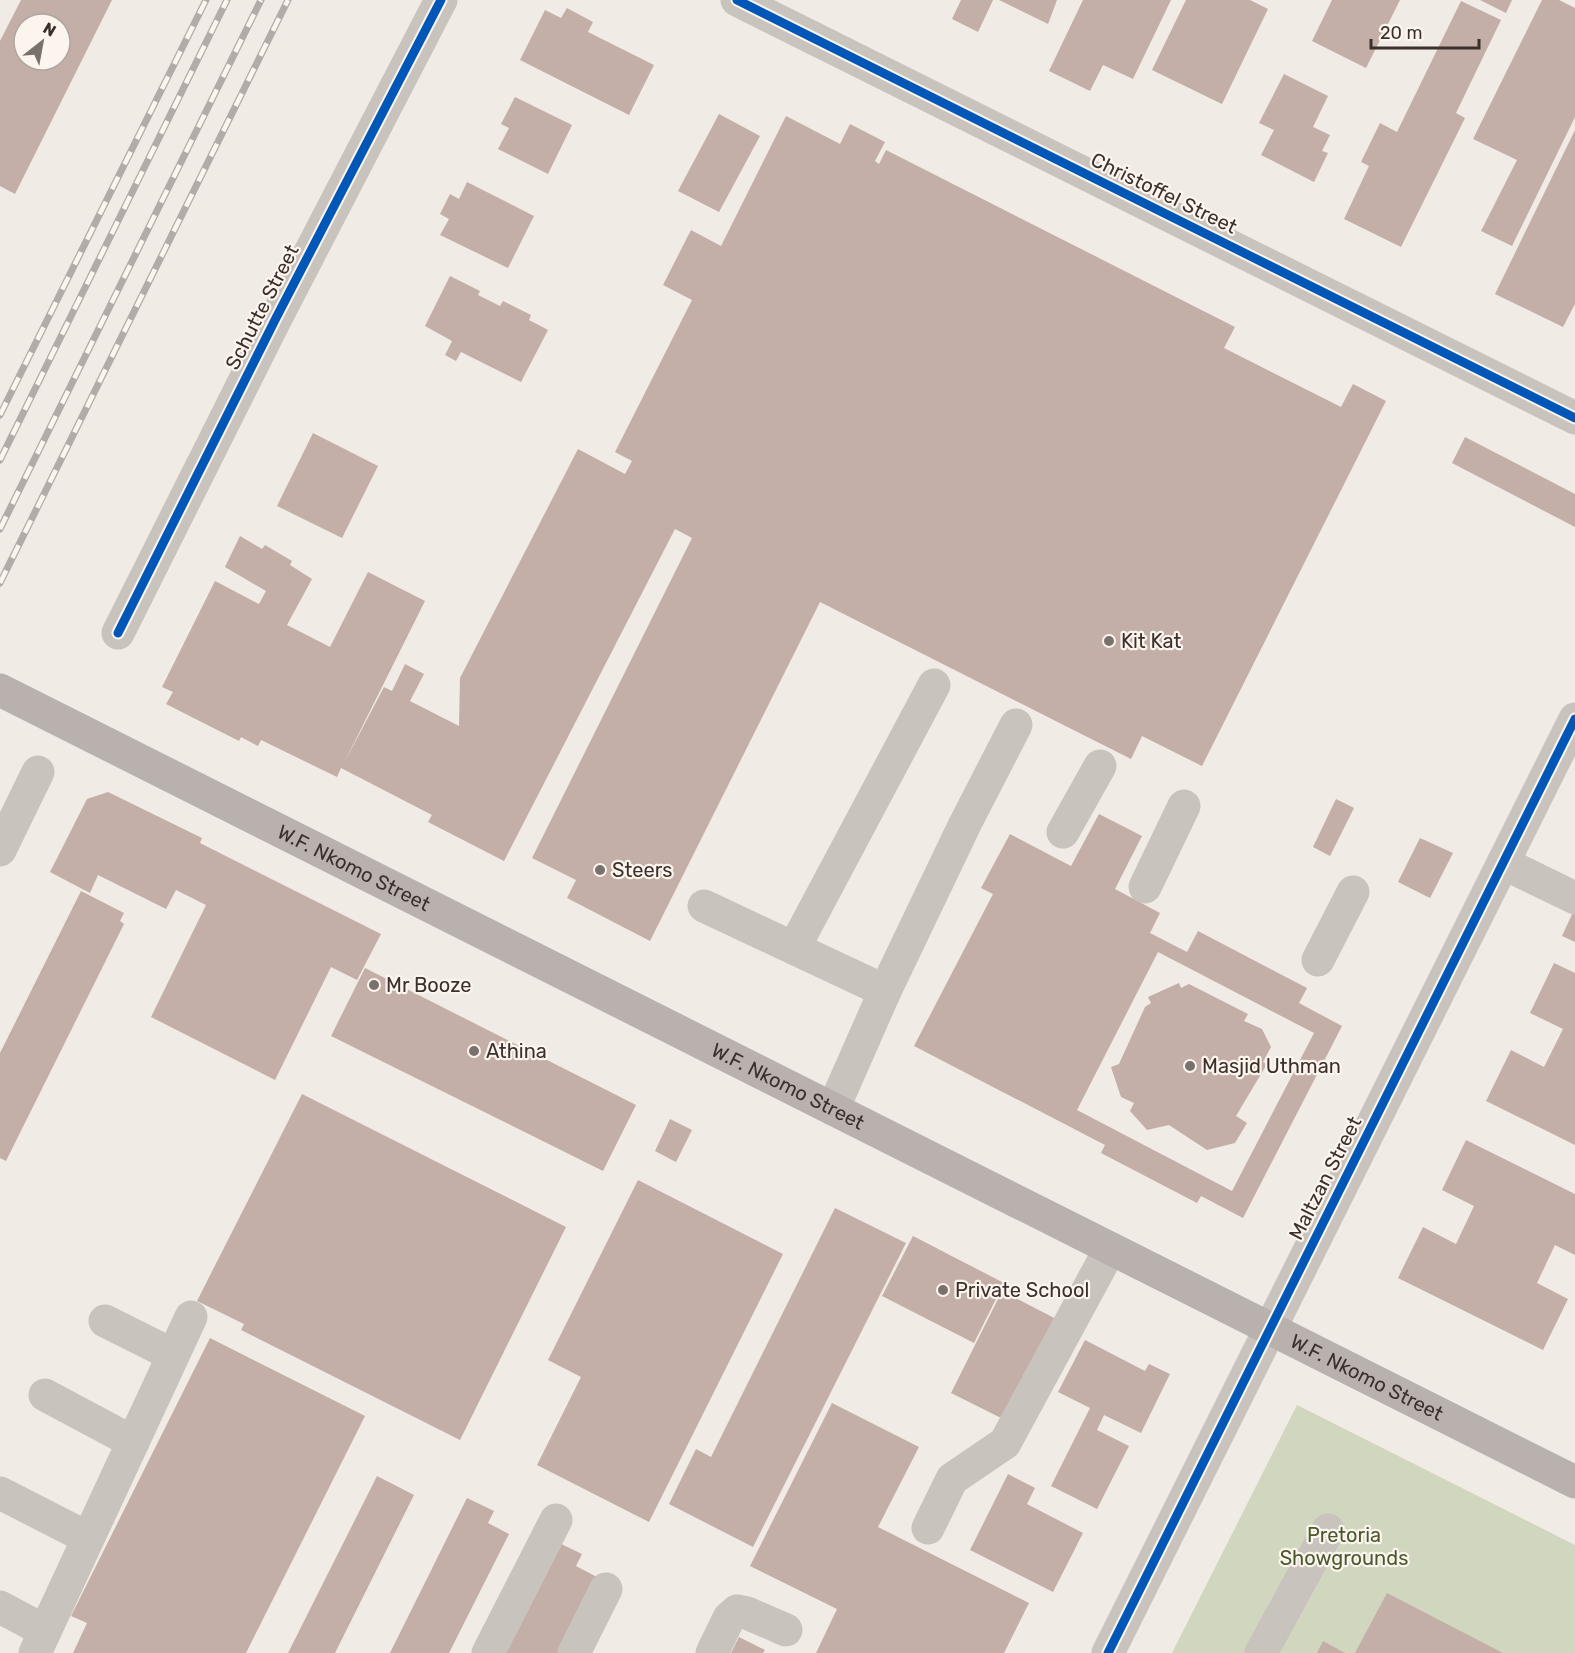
<svg xmlns="http://www.w3.org/2000/svg" width="1575" height="1653" font-family="Rubik,sans-serif">
<style>
.green{fill:#d1d6bf}
.building{fill:#c3afa7;fill-rule:evenodd}
.lines{fill:none;stroke-linecap:round;stroke-linejoin:round}
.minor{stroke:#c9c3be;stroke-width:33}
.major{stroke:#b8b1ad;stroke-width:33}
.rail-casing{stroke:#b1aca8;stroke-width:7}
.rail{stroke:#fbf5ee;stroke-width:4.5;stroke-dasharray:14;stroke-linecap:butt}
.cycleway-casing{stroke:#fbf5ee;stroke-width:13}
.cycleway{stroke:#0057b8;stroke-width:9}
.poi-dot{fill:#7a716c;stroke:#fbf5ee;stroke-width:2}
.labels{text-anchor:middle;dominant-baseline:central;stroke-width:4.5;stroke-linejoin:round;paint-order:stroke}
.street-label{font-size:20px;fill:#3b302b;stroke:#fbf5ee}
.poi-label{font-size:20px;fill:#3b302b;stroke:#fbf5ee;text-anchor:start}
.park-label{font-size:20px;fill:#4a5a2e;stroke:#fbf5ee}
</style>
<rect width="100%" height="100%" fill="#f0ebe5"/>
<path class="green" d="M 1297,1405 L 1575,1545 L 1575,1653 L 1172,1653 Z"/>
<g class="building">
<path d="M 21,0 L 112,0 L 15,194 L 0,186 L 0,41 ZM 24,24 L 60,24 L 60,60 L 24,60 Z"/>
<path d="M 961,0 L 993,0 L 978,32 L 952,19 Z"/>
<path d="M 999,0 L 1057,0 L 1048,24 Z"/>
<path d="M 1083,0 L 1171,0 L 1133,79 L 1103,65 L 1090,91 L 1049,71 Z"/>
<path d="M 1186,0 L 1250,0 L 1268,9 L 1222,104 L 1152,70 Z"/>
<path d="M 1332,0 L 1400,0 L 1366,68 L 1312,41 Z"/>
<path d="M 1480,0 L 1512,0 L 1506,13 Z"/>
<path d="M 1542,0 L 1559,0 L 1575,8 L 1575,117 L 1512,246 L 1481,231 L 1517,160 L 1473,139 Z"/>
<path d="M 1461,1 L 1501,20 L 1456,113 L 1465,118 L 1401,247 L 1344,219 L 1369,166 L 1361,162 L 1380,123 L 1397,132 Z"/>
<path d="M 567,8 L 593,22 L 588,32 L 654,65 L 629,115 L 520,60 L 545,10 L 561,18 Z"/>
<path d="M 1284,74 L 1328,96 L 1313,127 L 1330,135 L 1322,151 L 1328,153 L 1314,182 L 1261,155 L 1274,130 L 1259,123 Z"/>
<path d="M 515,97 L 572,125 L 548,174 L 498,149 L 509,128 L 501,124 Z"/>
<path d="M 719,114 L 760,136 L 719,212 L 678,191 Z"/>
<path d="M 786,116 L 840,144 L 850,124 L 885,142 L 875,161 L 879,164 L 886,150 L 1235,327 L 1224,348 L 1341,407 L 1353,384 L 1386,401 L 1202,766 L 1142,736 L 1131,759 L 820,602 L 650,941 L 567,898 L 576,880 L 532,858 L 692,538 L 675,529 L 504,861 L 428,822 L 432,815 L 341,768 L 337,777 L 261,740 L 258,746 L 241,737 L 239,741 L 166,704 L 173,692 L 162,687 L 215,581 L 259,604 L 266,591 L 225,567 L 240,536 L 262,549 L 265,545 L 292,561 L 290,565 L 312,579 L 287,625 L 330,647 L 368,572 L 425,601 L 343,765 L 384,687 L 392,691 L 405,664 L 424,674 L 410,701 L 459,726 L 460,678 L 578,449 L 625,474 L 632,461 L 615,452 L 692,300 L 663,285 L 691,230 L 721,246 Z"/>
<path d="M 1575,130 L 1575,304 L 1563,327 L 1495,294 Z"/>
<path d="M 467,182 L 534,216 L 508,268 L 440,235 L 449,219 L 440,214 L 450,194 L 459,199 Z"/>
<path d="M 450,276 L 480,291 L 478,295 L 500,306 L 503,301 L 531,315 L 529,320 L 548,330 L 521,382 L 461,352 L 456,361 L 445,355 L 452,341 L 425,326 Z"/>
<path d="M 313,433 L 378,466 L 342,538 L 277,506 Z"/>
<path d="M 1465,437 L 1575,494 L 1575,527 L 1452,463 Z"/>
<path d="M 108,792 L 202,838 L 200,843 L 381,934 L 357,980 L 331,967 L 275,1080 L 151,1017 L 206,905 L 176,890 L 166,909 L 98,875 L 90,893 L 50,872 L 87,799 Z"/>
<path d="M 1336,799 L 1354,808 L 1330,856 L 1313,847 Z"/>
<path d="M 1099,814 L 1142,836 L 1115,889 L 1160,913 L 1150,933 L 1187,952 L 1198,931 L 1307,988 L 1299,1003 L 1342,1026 L 1243,1218 L 1201,1196 L 1197,1203 L 1101,1153 L 1105,1145 L 914,1046 L 993,894 L 981,888 L 1010,834 L 1071,866 ZM 1158,952 L 1314,1033 L 1232,1191 L 1077,1110 Z"/>
<path d="M 1420,838 L 1453,853 L 1430,898 L 1398,882 Z"/>
<path d="M 81,891 L 124,913 L 120,921 L 124,924 L 6,1161 L 0,1158 L 0,1053 Z"/>
<path d="M 1575,908 L 1575,942 L 1562,936 Z"/>
<path d="M 1554,963 L 1575,973 L 1575,1145 L 1486,1101 L 1511,1050 L 1544,1067 L 1563,1029 L 1530,1013 Z"/>
<path d="M 365,968 L 636,1105 L 603,1171 L 331,1036 Z"/>
<path d="M 1179,983 L 1181,988 L 1189,984 L 1248,1014 L 1244,1021 L 1262,1029 L 1271,1047 L 1263,1062 L 1267,1064 L 1236,1116 L 1247,1123 L 1235,1143 L 1207,1150 L 1169,1125 L 1147,1130 L 1130,1111 L 1134,1103 L 1121,1097 L 1111,1067 L 1119,1064 L 1145,1007 L 1151,1003 L 1148,997 Z"/>
<path d="M 302,1094 L 566,1227 L 460,1440 L 241,1330 L 244,1324 L 197,1301 Z"/>
<path d="M 670,1119 L 692,1130 L 676,1162 L 655,1151 Z"/>
<path d="M 1466,1140 L 1575,1194 L 1575,1255 L 1555,1245 L 1537,1283 L 1568,1299 L 1543,1350 L 1398,1278 L 1423,1227 L 1456,1244 L 1474,1206 L 1442,1190 Z"/>
<path d="M 638,1180 L 783,1254 L 649,1522 L 537,1465 L 581,1377 L 548,1360 Z"/>
<path d="M 835,1208 L 906,1243 L 753,1547 L 669,1504 L 696,1449 L 711,1457 Z"/>
<path d="M 913,1236 L 1004,1283 L 974,1343 L 882,1296 Z"/>
<path d="M 1002,1291 L 1060,1321 L 1009,1422 L 951,1393 Z"/>
<path d="M 210,1338 L 365,1416 L 246,1653 L 73,1653 L 87,1623 L 71,1616 Z"/>
<path d="M 1085,1340 L 1145,1371 L 1149,1364 L 1170,1374 L 1141,1433 L 1104,1415 L 1097,1430 L 1129,1446 L 1097,1509 L 1051,1486 L 1090,1408 L 1058,1392 Z"/>
<path d="M 832,1403 L 919,1447 L 878,1527 L 1029,1603 L 1004,1653 L 816,1653 L 837,1609 L 750,1566 Z"/>
<path d="M 1008,1474 L 1035,1488 L 1027,1504 L 1083,1533 L 1053,1592 L 970,1550 Z"/>
<path d="M 377,1476 L 414,1495 L 335,1653 L 288,1653 Z"/>
<path d="M 467,1498 L 494,1511 L 488,1523 L 509,1534 L 449,1653 L 390,1653 Z"/>
<path d="M 555,1541 L 582,1554 L 576,1566 L 597,1577 L 559,1653 L 499,1653 Z"/>
<path d="M 1387,1593 L 1503,1653 L 1355,1653 Z"/>
<path d="M 739,1637 L 765,1650 L 763,1653 L 731,1653 Z"/>
<path d="M 1323,1641 L 1345,1653 L 1317,1653 Z"/>
</g>
<g class="lines">
<g class="minor">
<path d="M 737,0 L 1575,418"/>
<path d="M 118,633 L 276,318 L 441,0"/>
<path d="M 1063,832 L 1100,766"/>
<path d="M 0,850 L 38,772"/>
<path d="M 1503,863 L 1575,898"/>
<path d="M 1145,887 L 1184,806"/>
<path d="M 704,906 L 885,991 L 965,824 L 1016,725"/>
<path d="M 794,948 L 934,685"/>
<path d="M 1318,960 L 1353,892"/>
<path d="M 833,1109 L 885,991"/>
<path d="M 105,1321 L 173,1355"/>
<path d="M 45,1395 L 133,1442"/>
<path d="M 0,1493 L 88,1538"/>
<path d="M 928,1528 L 952,1479 L 1005,1443 L 1110,1249"/>
<path d="M 0,1607 L 45,1631"/>
<path d="M 35,1653 L 191,1317"/>
<path d="M 488,1653 L 556,1520"/>
<path d="M 574,1653 L 606,1589"/>
<path d="M 712,1653 L 729,1618 L 737,1611 L 747,1613 L 786,1630"/>
<path d="M 1108,1653 L 1575,719"/>
<path d="M 1261,1653 L 1328,1530"/>
</g>
<path class="major" id="s1" d="M 0,690 L 1575,1482"/>
<defs>
<g id="rail">
<path d="M 0,415 L 206,0"/>
<path d="M 0,460 L 227,0"/>
<path d="M 0,529 L 261,0"/>
<path d="M 0,583 L 288,0"/>
</g>
</defs>
<use href="#rail" class="rail-casing"/>
<use href="#rail" class="rail"/>
<defs>
<g id="cycleway">
<path d="M 737,0 L 1575,418"/>
<path d="M 118,633 L 276,318 L 441,0"/>
<path d="M 1108,1653 L 1575,719"/>
</g>
</defs>
<use href="#cycleway" class="cycleway-casing"/>
<use href="#cycleway" class="cycleway"/>
</g>
<g class="poi-dot">
<circle cx="1109" cy="641" r="6"/>
<circle cx="600" cy="870" r="6"/>
<circle cx="374" cy="985" r="6"/>
<circle cx="474" cy="1051" r="6"/>
<circle cx="1190" cy="1066" r="6"/>
<circle cx="943" cy="1290" r="6"/>
</g>
<g class="labels">
<g class="street-label">
<text transform="translate(1164 193) rotate(26)">Christoffel Street</text>
<text transform="translate(262 307) rotate(-63)">Schutte Street</text>
<text stroke="none"><textPath href="#s1" startOffset="396">W.F. Nkomo Street</textPath></text>
<text stroke="none"><textPath href="#s1" startOffset="882">W.F. Nkomo Street</textPath></text>
<text transform="translate(1325 1178) rotate(-63)">Maltzan Street</text>
<text stroke="none"><textPath href="#s1" startOffset="1530">W.F. Nkomo Street</textPath></text>
</g>
<g class="poi-label">
<text x="1121" y="641">Kit Kat</text>
<text x="612" y="870">Steers</text>
<text x="386" y="985">Mr Booze</text>
<text x="486" y="1051">Athina</text>
<text x="1202" y="1066">Masjid Uthman</text>
<text x="955" y="1290">Private School</text>
</g>
<g class="park-label">
<text x="1344" y="1535">Pretoria<tspan x="1344" dy="23">Showgrounds</tspan></text>
</g>
</g>
<g transform="translate(42 42) rotate(31)"><circle r="28" fill="#fbf5ee" stroke="#aea6a0" stroke-width="1.5"/>
<path d="M0-4.5L10 22L0 15L-10 22Z" fill="#7a716c"/>
<text y="-9" font-size="16" font-weight="bold" text-anchor="middle" fill="#3b302b">N</text>
</g>
<path d="M1371 39v9h108v-9" fill="none" stroke="#3b302b" stroke-width="3"/>
<text x="1380" y="39" font-size="18" fill="#3b302b" stroke="#fbf5ee" stroke-width="4.5" paint-order="stroke">20 m</text>
</svg>
